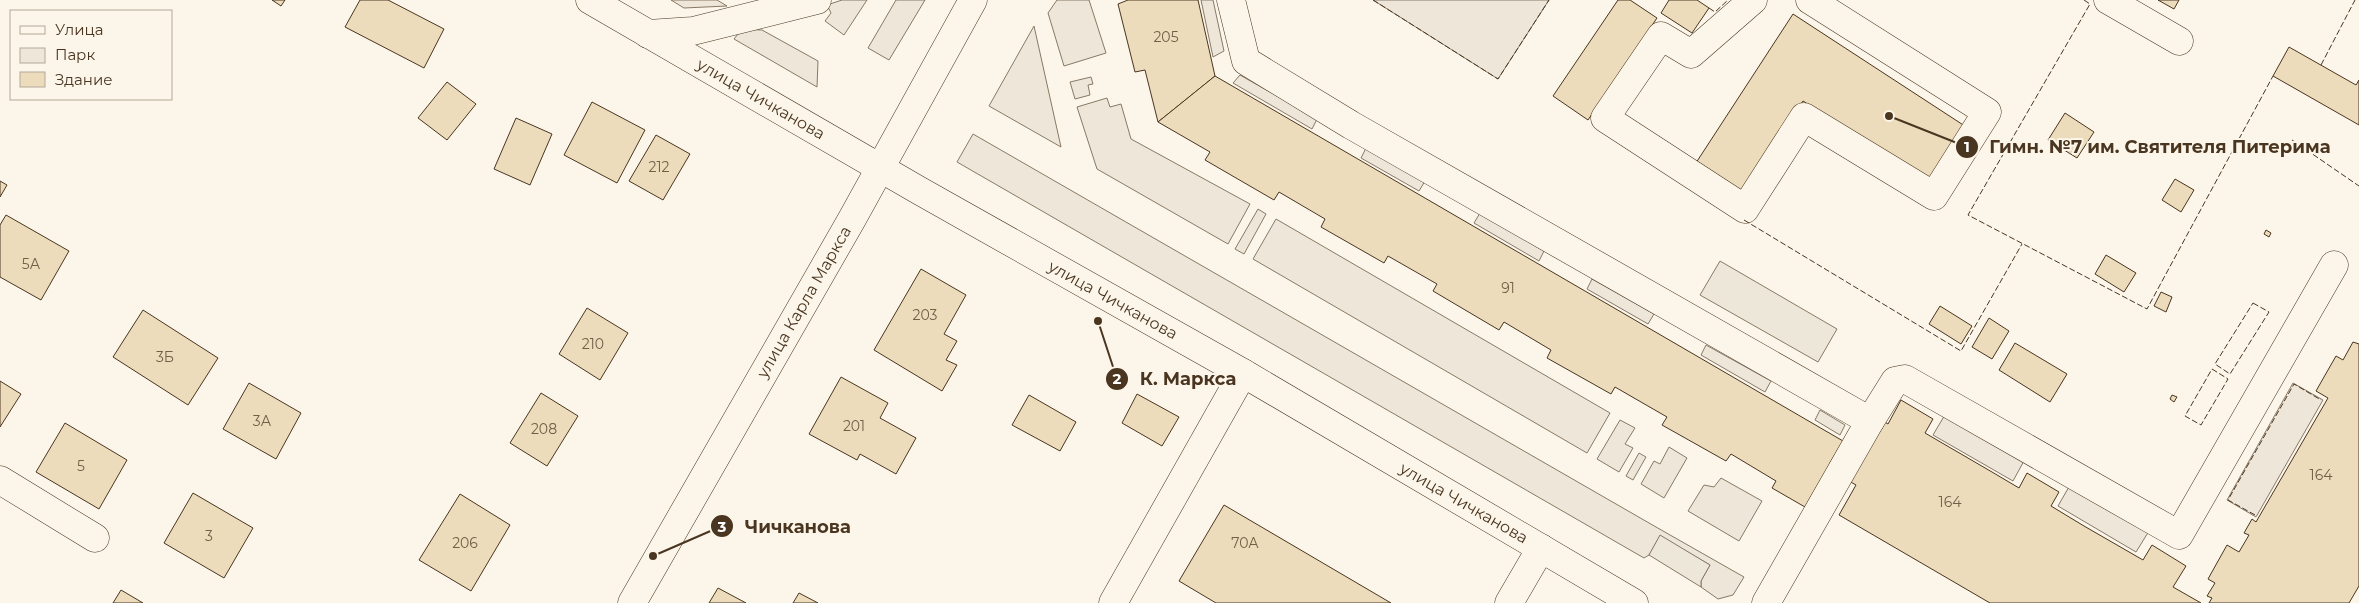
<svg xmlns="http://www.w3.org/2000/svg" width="2359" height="603" font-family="Montserrat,sans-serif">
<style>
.green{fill:#ede6d9;stroke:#887966}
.parking{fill:#ede7d9;stroke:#887966}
.building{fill:#ecdcbc;stroke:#4a3520}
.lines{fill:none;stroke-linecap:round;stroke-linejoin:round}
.minor-casing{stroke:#4a3520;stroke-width:29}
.major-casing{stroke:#4a3520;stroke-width:29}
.minor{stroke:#fbf6e9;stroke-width:28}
.major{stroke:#fbf6e9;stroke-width:28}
.fence{stroke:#4a3520;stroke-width:1;stroke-dasharray:6 2.5;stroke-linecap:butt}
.labels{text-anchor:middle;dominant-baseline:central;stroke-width:4;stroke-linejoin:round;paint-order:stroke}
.number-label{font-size:14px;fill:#725f47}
.street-label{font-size:16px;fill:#4a3520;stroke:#fbf6e9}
.leader{fill:none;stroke:#4a3520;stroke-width:2}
.callout-dot{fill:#4a3520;stroke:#fbf6e9;stroke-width:2}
.mark-label{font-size:15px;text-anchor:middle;font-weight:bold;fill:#fff}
.callout-label{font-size:18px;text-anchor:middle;font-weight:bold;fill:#4a3520;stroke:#fbf6e9;stroke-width:4;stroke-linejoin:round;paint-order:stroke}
</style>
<rect width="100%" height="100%" fill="#fbf6e9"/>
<g class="green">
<path d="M 671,0 L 717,0 L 727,6 L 684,8 Z"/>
<path d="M 842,0 L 867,0 L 844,35 L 825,21 L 831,13 L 827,5 Z"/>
<path d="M 896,0 L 925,0 L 889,60 L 868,48 Z"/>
<path d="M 1057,0 L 1089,0 L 1106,53 L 1064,66 L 1048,13 Z"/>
<path d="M 1201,0 L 1213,0 L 1224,51 L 1213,57 Z"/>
<path d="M 1373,0 L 1549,0 L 1498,79 Z"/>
<path d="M 1034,26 L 1061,147 L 989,106 Z"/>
<path d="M 742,29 L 762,30 L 818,61 L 817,87 L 734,39 Z"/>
<path d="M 1240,75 L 1317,119 L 1312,129 L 1233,83 Z"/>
<path d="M 1091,77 L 1093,84 L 1088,85 L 1090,95 L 1075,99 L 1070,82 Z"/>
<path d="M 1107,98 L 1110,107 L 1121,104 L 1131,139 L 1250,204 L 1228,244 L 1097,169 L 1077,107 Z"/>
<path d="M 973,134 L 1656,527 L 1744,577 L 1733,595 L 1718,599 L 1701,587 L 1701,581 L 1710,565 L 1660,536 L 1649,555 L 1644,558 L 957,162 Z"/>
<path d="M 1366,148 L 1425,181 L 1419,191 L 1361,158 Z"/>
<path d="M 1258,209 L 1266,214 L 1244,254 L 1235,249 Z"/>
<path d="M 1480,213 L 1544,251 L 1539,261 L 1474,223 Z"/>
<path d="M 1276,219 L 1610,413 L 1587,453 L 1253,259 Z"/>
<path d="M 1592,279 L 1654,314 L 1648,324 L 1587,289 Z"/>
<path d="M 1706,345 L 1771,381 L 1765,392 L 1701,355 Z"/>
<path d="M 2293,383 L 2323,400 L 2256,517 L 2227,500 Z"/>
<path d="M 1820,410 L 1845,425 L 1840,435 L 1815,420 Z"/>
<path d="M 1946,413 L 2025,459 L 2013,481 L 1933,435 Z"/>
<path d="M 1620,420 L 1635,428 L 1625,444 L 1633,448 L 1619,472 L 1597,459 Z"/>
<path d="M 1669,447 L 1687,458 L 1664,498 L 1641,484 L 1654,461 L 1660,464 Z"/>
<path d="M 1639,453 L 1646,457 L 1633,480 L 1626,476 Z"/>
<path d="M 1721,478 L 1762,501 L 1739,541 L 1688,511 L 1704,485 L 1714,487 Z"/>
<path d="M 2070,485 L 2149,531 L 2136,552 L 2058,506 Z"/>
</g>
<g class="parking">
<path d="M 1720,261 L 1837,329 L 1818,362 L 1700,295 Z"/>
<path d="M 1660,535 L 1710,565 L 1701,581 L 1701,587 L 1649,555 Z"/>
</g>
<g class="building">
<path d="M 272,0 L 285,0 L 281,6 Z"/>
<path d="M 360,0 L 388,0 L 444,29 L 424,68 L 345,27 Z"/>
<path d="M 1128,0 L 1198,0 L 1215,76 L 1158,122 L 1145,70 L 1135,72 L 1118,4 Z"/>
<path d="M 1618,0 L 1630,0 L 1657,18 L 1588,120 L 1553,96 Z"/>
<path d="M 1669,0 L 1697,0 L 1709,8 L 1692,33 L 1661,13 Z"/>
<path d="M 2158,0 L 2179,0 L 2174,9 Z"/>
<path d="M 1793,14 L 1974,132 L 1938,188 L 1803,101 L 1739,200 L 1692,169 Z"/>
<path d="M 2289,47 L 2356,85 L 2359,80 L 2359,125 L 2273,76 Z"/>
<path d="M 1215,76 L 1843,441 L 1805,507 L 1772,488 L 1776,481 L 1731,454 L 1726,461 L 1662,425 L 1667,417 L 1615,387 L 1611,394 L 1547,358 L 1551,350 L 1504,322 L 1499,330 L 1433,291 L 1437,284 L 1388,256 L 1384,263 L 1321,227 L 1325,219 L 1279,192 L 1274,200 L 1205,160 L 1210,152 L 1158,122 Z"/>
<path d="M 447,82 L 476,104 L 447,140 L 418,118 Z"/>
<path d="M 592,102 L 645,130 L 617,183 L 564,155 Z"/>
<path d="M 2065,113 L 2094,132 L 2077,158 L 2048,140 Z"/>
<path d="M 516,118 L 552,134 L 530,185 L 494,169 Z"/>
<path d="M 656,135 L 690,154 L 663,200 L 629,181 Z"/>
<path d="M 2175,179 L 2194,190 L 2181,212 L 2162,200 Z"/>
<path d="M 0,181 L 7,185 L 0,197 Z"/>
<path d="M 6,215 L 69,251 L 41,300 L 0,277 L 0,225 Z"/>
<path d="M 2266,230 L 2271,233 L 2269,237 L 2264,234 Z"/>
<path d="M 2106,255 L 2136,273 L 2124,292 L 2095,274 Z"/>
<path d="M 921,269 L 966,295 L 944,334 L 957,341 L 946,360 L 957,365 L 942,391 L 874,350 Z"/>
<path d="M 2161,292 L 2172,297 L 2166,312 L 2154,306 Z"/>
<path d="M 1940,306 L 1972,326 L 1961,344 L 1929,324 Z"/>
<path d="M 587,308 L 628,333 L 600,380 L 559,354 Z"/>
<path d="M 143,310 L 218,358 L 188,405 L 113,357 Z"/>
<path d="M 1989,318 L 2009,331 L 1992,359 L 1972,347 Z"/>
<path d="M 2353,342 L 2359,344 L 2359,586 L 2349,603 L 2209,603 L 2212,598 L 2207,596 L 2215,583 L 2208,579 L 2227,545 L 2239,552 L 2249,535 L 2244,533 L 2252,519 L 2256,522 L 2328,398 L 2316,391 L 2336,356 L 2343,360 Z"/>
<path d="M 2015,343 L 2067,374 L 2050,402 L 1999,370 Z"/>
<path d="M 841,377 L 888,403 L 880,418 L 916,438 L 896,474 L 860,454 L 857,460 L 809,434 Z"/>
<path d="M 0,381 L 21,394 L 0,427 Z"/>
<path d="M 249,383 L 301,413 L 276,459 L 223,429 Z"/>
<path d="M 541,393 L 578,416 L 547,466 L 510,443 Z"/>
<path d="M 1137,394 L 1179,417 L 1162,446 L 1122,423 Z"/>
<path d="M 1029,395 L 1076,422 L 1060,451 L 1012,425 Z"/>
<path d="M 2172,395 L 2177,397 L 2174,402 L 2170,399 Z"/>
<path d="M 1901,400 L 1933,419 L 1925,433 L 1992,472 L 2019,488 L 2027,473 L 2059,492 L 2051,506 L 2084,526 L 2143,560 L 2152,545 L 2186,566 L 2173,587 L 2201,603 L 1990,603 L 1839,515 L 1856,485 L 1840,476 L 1843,470 L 1830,463 L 1862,408 L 1888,424 Z"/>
<path d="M 65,423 L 127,460 L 99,509 L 36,472 Z"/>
<path d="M 193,493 L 253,528 L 224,578 L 164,543 Z"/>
<path d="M 460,494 L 510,525 L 471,591 L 419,560 Z"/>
<path d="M 1224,505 L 1391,603 L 1216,603 L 1179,581 Z"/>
<path d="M 718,588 L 746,603 L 709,603 Z"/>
<path d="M 121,590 L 143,603 L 113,603 Z"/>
<path d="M 799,593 L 818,603 L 793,603 Z"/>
</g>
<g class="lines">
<defs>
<g id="minor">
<path d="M 1231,0 L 1246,61 L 1351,125 L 1870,421 L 1766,603"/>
<path d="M 1753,0 L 1691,54 L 1661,36 L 1605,118 L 1745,209 L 1804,117 L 1934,196 L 1987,112 L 1810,0"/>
<path d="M 2108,0 L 2179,41"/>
<path d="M 648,34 L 693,31 L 817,0"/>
<path d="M 1870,421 L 1895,381 L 1905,379 L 2179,535 L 2334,265"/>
<path d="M 0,480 L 95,538"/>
<path d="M 1113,603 L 1243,373"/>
<path d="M 1509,603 L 1541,548"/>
</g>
<g id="major">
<path d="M 590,0 L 920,191 L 1243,373 L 1634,603"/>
<path d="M 632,603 L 852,219 L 973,0"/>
</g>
</defs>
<use href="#minor" class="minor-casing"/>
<use href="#major" class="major-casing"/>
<use href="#minor" class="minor"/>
<use href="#major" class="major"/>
<g class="fence">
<path d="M 1373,0 L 1498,79 L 1549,0"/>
<path d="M 2084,0 L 2090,4 L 1968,215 L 2147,309 L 2273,76"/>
<path d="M 1709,8 L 1715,12 L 1728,0"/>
<path d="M 2321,65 L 2355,0"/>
<path d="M 2292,140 L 2359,186"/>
<path d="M 1744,220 L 1961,351 L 2022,244"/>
<path d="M 2253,303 L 2269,312 L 2230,374 L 2215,364 Z"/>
<path d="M 2212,369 L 2228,379 L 2201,425 L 2185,416 Z"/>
<path d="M 2255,515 L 2228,500 L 2294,384 L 2321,400"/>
</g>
</g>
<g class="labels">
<g class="number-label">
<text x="1166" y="37">205</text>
<text x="659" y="167">212</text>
<text x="31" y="264">5А</text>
<text x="1508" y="288">91</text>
<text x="925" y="315">203</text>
<text x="593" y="344">210</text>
<text x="165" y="357">3Б</text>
<text x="262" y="421">3А</text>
<text x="854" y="426">201</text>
<text x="544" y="429">208</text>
<text x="81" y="466">5</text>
<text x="2321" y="475">164</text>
<text x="1950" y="502">164</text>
<text x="209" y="536">3</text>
<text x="465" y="543">206</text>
<text x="1245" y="543">70А</text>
</g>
<g class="street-label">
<text transform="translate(761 99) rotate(30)">улица Чичканова</text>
<text transform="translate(1113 300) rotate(29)">улица Чичканова</text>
<text transform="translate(804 302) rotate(-60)">улица Карла Маркса</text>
<text transform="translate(1464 503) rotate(30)">улица Чичканова</text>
</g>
</g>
<path class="leader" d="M1889 116L1967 147M1098 321L1117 379M653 556L722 526"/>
<g class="callout-dot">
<circle cx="1889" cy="116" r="5"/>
<circle cx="1098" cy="321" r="5"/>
<circle cx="653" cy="556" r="5"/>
<circle cx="1967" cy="147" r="12"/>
<circle cx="1117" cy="379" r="12"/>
<circle cx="722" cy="526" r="12"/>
</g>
<g class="mark-label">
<text x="1967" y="152">1</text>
<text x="1117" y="384">2</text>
<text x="722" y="532">3</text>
</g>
<g class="callout-label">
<text x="2160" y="153">Гимн. №7 им. Святителя Питерима</text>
<text x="1188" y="385">К. Маркса</text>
<text x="798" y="533">Чичканова</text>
</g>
<rect x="10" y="10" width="162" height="90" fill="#fbf6e9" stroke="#b4a999"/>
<rect x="20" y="26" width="25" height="8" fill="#fbf6e9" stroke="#b4a999"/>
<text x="55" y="35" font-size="15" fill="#4a3520">Улица</text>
<rect x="20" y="48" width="25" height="15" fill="#ede6d9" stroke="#b4a999"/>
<text x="55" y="60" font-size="15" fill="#4a3520">Парк</text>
<rect x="20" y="72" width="25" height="15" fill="#ecdcbc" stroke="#b4a999"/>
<text x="55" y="85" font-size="15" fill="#4a3520">Здание</text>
</svg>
